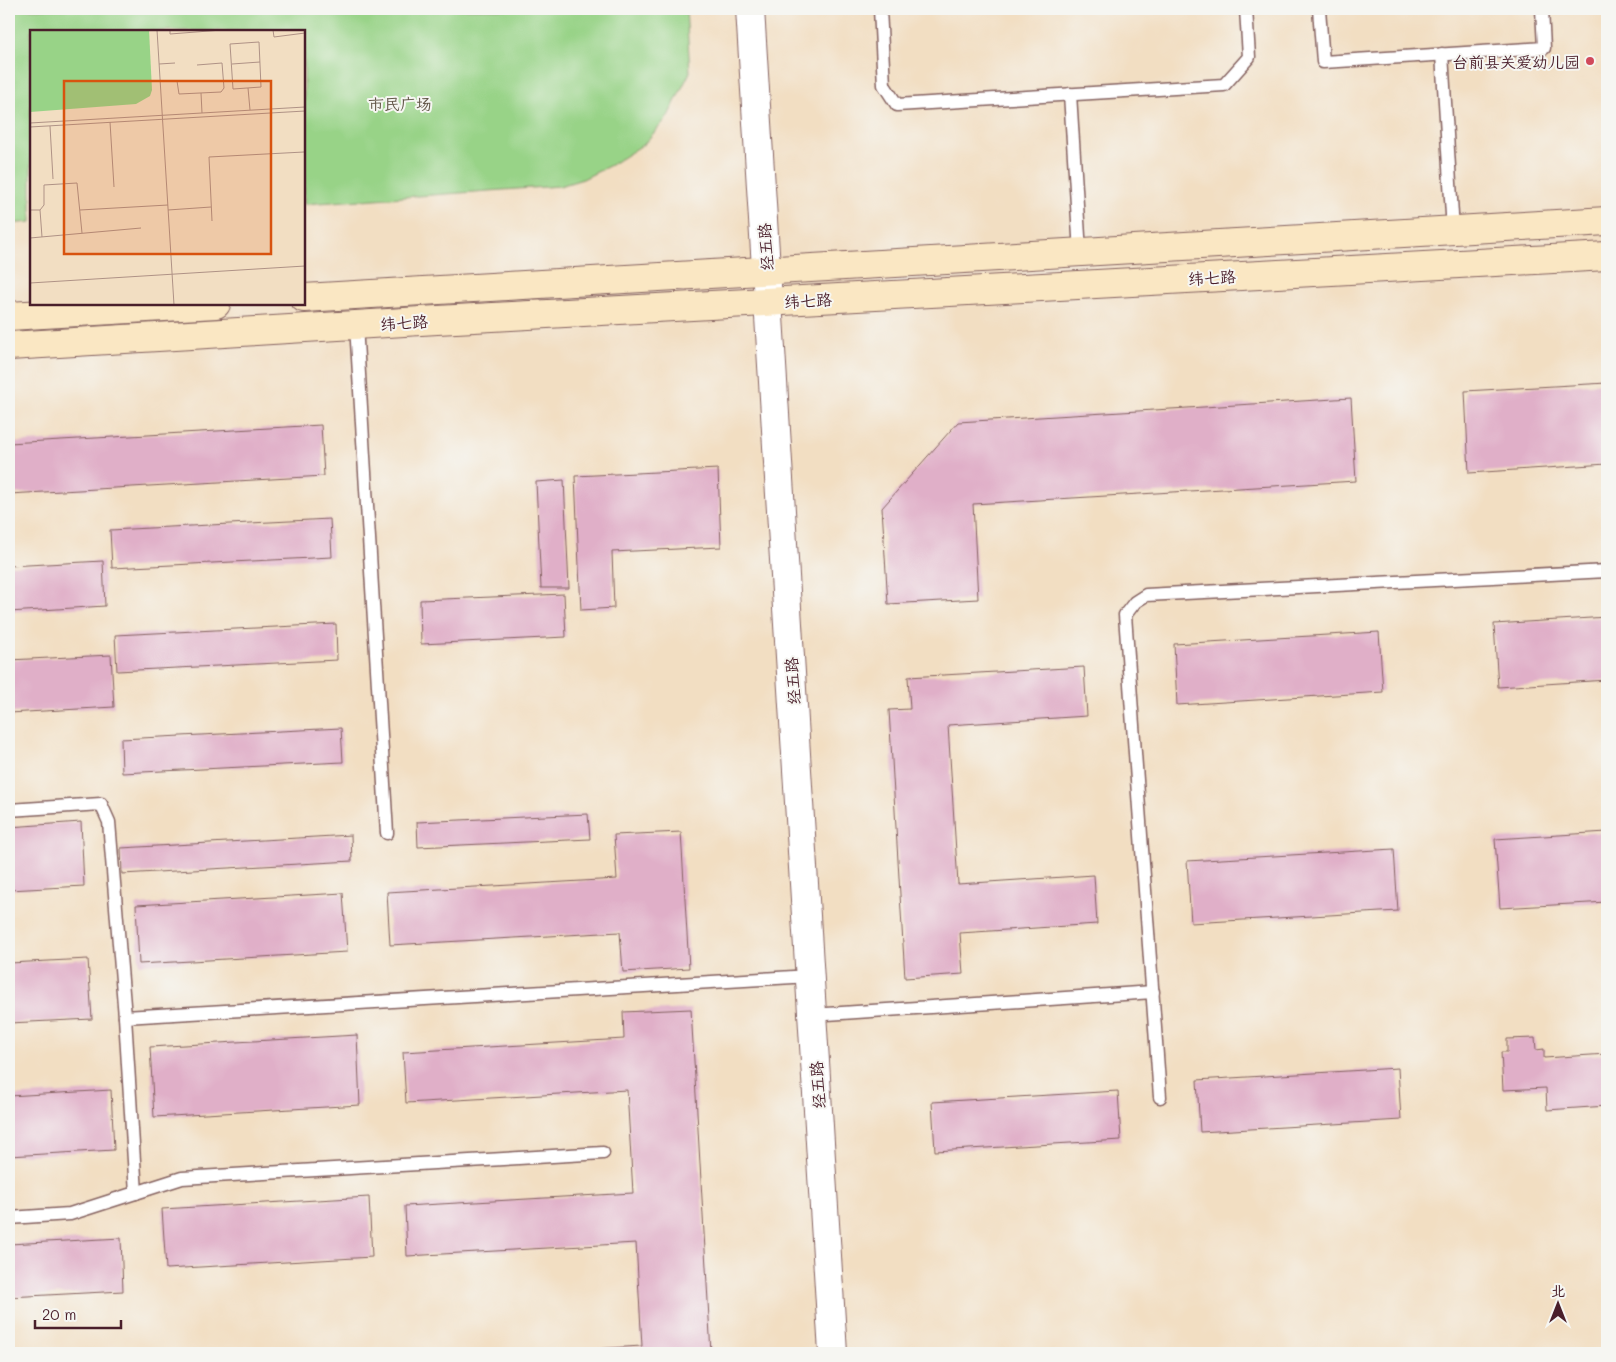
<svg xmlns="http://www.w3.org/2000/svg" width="1616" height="1362" font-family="Mali,'LXGW WenKai TC',sans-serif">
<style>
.green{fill:#98d387;stroke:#717959}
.building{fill:#e0afc8}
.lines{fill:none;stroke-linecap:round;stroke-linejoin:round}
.service-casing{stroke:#856260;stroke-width:15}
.tertiary-casing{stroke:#856260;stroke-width:30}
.secondary-casing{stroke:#856260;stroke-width:30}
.service{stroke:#fff;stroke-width:12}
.tertiary{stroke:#fff;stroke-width:28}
.secondary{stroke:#fae7c3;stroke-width:28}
.poi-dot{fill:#d1495b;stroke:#f6f6f2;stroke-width:2}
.labels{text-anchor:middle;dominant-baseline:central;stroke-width:4;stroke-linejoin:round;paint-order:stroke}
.poi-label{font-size:16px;fill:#4a1f2b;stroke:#f6f6f2;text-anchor:end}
.park-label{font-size:16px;fill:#615547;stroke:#f6f6f2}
.street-label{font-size:16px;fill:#4a1f2b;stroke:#f6f6f2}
.inset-road{fill:none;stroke:#af9286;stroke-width:1}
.view{fill:#d8530f;fill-opacity:0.15;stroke:#d8530f;stroke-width:2.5}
.inset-edge{fill:none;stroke:#4a1f2b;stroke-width:2.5}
</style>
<rect width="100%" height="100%" fill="#f6f6f2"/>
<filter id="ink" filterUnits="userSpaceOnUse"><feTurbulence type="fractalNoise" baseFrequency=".02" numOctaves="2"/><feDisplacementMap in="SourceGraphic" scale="10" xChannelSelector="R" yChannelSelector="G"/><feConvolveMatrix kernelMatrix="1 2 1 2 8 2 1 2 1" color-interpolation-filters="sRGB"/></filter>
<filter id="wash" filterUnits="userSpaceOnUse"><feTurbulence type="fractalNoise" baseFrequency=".0096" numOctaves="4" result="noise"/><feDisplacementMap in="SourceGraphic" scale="20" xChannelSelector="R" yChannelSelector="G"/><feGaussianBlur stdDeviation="1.12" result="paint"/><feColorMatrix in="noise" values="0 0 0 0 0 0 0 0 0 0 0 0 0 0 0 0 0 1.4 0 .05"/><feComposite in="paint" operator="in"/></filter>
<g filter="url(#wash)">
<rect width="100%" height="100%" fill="#f2dec2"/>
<path class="green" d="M 9,9 L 686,9 L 690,72 L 667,118 L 644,144 L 611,165 L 583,179 L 560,186 L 304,204 L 304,31 L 31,31 L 31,222 L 9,224 Z"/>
<g id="blocks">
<g class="building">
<path d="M 1607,383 L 1607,464 L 1469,473 L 1465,391 Z"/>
<path d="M 1351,398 L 1356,481 L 973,504 L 978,599 L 888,604 L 882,508 L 958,422 Z"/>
<path d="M 321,425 L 324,476 L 9,494 L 9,443 Z"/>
<path d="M 718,469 L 721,547 L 612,552 L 614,608 L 581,610 L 575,476 Z"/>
<path d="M 564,480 L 569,588 L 541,588 L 536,482 Z"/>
<path d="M 330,519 L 332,557 L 112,568 L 110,530 Z"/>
<path d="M 103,561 L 105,606 L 9,612 L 9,566 Z"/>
<path d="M 564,594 L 566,637 L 421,644 L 420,600 Z"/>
<path d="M 1607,617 L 1607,680 L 1498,687 L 1494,624 Z"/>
<path d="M 336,624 L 337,660 L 117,671 L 115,635 Z"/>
<path d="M 1379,632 L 1383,692 L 1177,705 L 1174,644 Z"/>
<path d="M 111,655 L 114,707 L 9,713 L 9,660 Z"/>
<path d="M 1084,667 L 1087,716 L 948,725 L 958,884 L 1094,875 L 1097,924 L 960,933 L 963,974 L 905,978 L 889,710 L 910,709 L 908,677 Z"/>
<path d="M 341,728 L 343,762 L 122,773 L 121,739 Z"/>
<path d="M 588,814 L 590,839 L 418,847 L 417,822 Z"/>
<path d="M 81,822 L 84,886 L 9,890 L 9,827 Z"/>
<path d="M 681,832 L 689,968 L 623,972 L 620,932 L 390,945 L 387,892 L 617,879 L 614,835 Z"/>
<path d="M 1607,832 L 1607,902 L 1500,908 L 1495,839 Z"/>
<path d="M 351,835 L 352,861 L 122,874 L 121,848 Z"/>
<path d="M 1394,849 L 1398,911 L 1191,923 L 1187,861 Z"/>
<path d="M 343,893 L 347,952 L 139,964 L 136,905 Z"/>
<path d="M 88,959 L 92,1019 L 9,1023 L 9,963 Z"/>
<path d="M 691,1009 L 711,1353 L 542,1353 L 542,1352 L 642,1346 L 636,1243 L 407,1256 L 405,1206 L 633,1193 L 627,1090 L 406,1103 L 403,1052 L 624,1039 L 623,1012 Z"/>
<path d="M 357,1035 L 360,1105 L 154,1117 L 150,1047 Z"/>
<path d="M 1535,1038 L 1536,1050 L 1544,1049 L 1544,1058 L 1607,1054 L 1607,1106 L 1547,1110 L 1546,1088 L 1503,1090 L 1501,1052 L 1507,1052 L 1507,1039 Z"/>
<path d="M 1398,1068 L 1401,1120 L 1200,1132 L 1197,1080 Z"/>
<path d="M 111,1090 L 114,1150 L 9,1156 L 9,1096 Z"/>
<path d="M 1118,1091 L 1121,1140 L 935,1151 L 932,1102 Z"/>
<path d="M 369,1197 L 372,1257 L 166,1269 L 162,1209 Z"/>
<path d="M 121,1238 L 123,1291 L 9,1297 L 9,1244 Z"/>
</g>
</g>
</g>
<g filter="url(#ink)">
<use href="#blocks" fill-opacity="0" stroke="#856260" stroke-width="1"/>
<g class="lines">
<defs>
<g id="service">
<path d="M 880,9 L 884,85 L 897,105 L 1224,85 L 1249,57 L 1246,9"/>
<path d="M 1319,9 L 1323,62 L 1544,48 L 1542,9"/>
<path d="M 1442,54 L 1453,231"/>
<path d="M 1070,94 L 1080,252"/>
<path d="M 356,325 L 387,833"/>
<path d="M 9,810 L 101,804 L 109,822 L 125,1017 L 136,1193"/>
<path d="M 812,1015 L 1153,992"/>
<path d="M 125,1017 L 810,976"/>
<path d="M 1160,1097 L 1125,615 L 1135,602 L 1146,595 L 1607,571"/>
<path d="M 9,1218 L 70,1214 L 182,1178 L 603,1153"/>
</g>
<path id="tertiary" d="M 750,9 L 833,1353"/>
<g id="secondary">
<path d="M 304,298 L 1607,221"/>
<path d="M 9,316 L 216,304"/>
<path d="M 9,346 L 437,320 L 1607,256"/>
</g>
</defs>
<use href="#service" class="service-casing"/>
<use href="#tertiary" class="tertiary-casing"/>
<use href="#secondary" class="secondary-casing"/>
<use href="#service" class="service"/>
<use href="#tertiary" class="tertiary"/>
<use href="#secondary" class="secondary"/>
</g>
</g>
<circle class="poi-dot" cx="1590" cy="61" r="5"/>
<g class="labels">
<g class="poi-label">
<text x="1580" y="61">台前县关爱幼儿园</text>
</g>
<g class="park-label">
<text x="400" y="103">市民广场</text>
</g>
<g class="street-label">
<text transform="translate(765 247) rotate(-94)">经五路</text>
<text transform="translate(1212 277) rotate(-3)">纬七路</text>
<text transform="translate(808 300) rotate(-3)">纬七路</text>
<text transform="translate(404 322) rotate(-4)">纬七路</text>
<text transform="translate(792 681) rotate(-94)">经五路</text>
<text transform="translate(817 1085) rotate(-94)">经五路</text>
</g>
</g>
<g transform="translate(30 30)">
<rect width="275" height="275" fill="#f2dec2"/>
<path d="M 0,0 L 119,0 L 122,60 L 120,66 L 106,74 L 0,82 Z" fill="#98d387"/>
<path class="inset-road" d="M 127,0 L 144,275M 140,0 L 140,4 L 192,0M 243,0 L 244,7 L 275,3M 229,12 L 231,57 L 203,59 L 200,14 ZM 129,34 L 145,33M 202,34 L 230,32M 147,51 L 149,64 L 191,62 L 194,58 L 192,33 L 167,35M 218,58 L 220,80M 171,63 L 172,83M 80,92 L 84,157M 0,93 L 275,77M 20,96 L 23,149M 0,97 L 275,81M 0,180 L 10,180 L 12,207M 10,180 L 14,175 L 14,155 L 47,153 L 52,203M 50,180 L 138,175M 138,180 L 181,177M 182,191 L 179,127 L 274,122M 0,208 L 111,198M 0,253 L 275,236"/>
<path class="view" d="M 34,51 L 241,51 L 241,224 L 34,224 Z"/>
<rect width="275" height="275" class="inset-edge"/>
</g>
<rect width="1616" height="1362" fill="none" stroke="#f6f6f2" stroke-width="30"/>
<g transform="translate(1558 1304)" stroke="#f6f6f2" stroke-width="4" paint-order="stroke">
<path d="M0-4L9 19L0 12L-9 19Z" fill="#4a1f2b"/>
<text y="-8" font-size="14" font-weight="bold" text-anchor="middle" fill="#4a1f2b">北</text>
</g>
<path d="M35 1320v8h86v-8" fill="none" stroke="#4a1f2b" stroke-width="2.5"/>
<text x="42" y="1320" font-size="15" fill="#4a1f2b" stroke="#f6f6f2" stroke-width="4" paint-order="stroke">20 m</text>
</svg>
